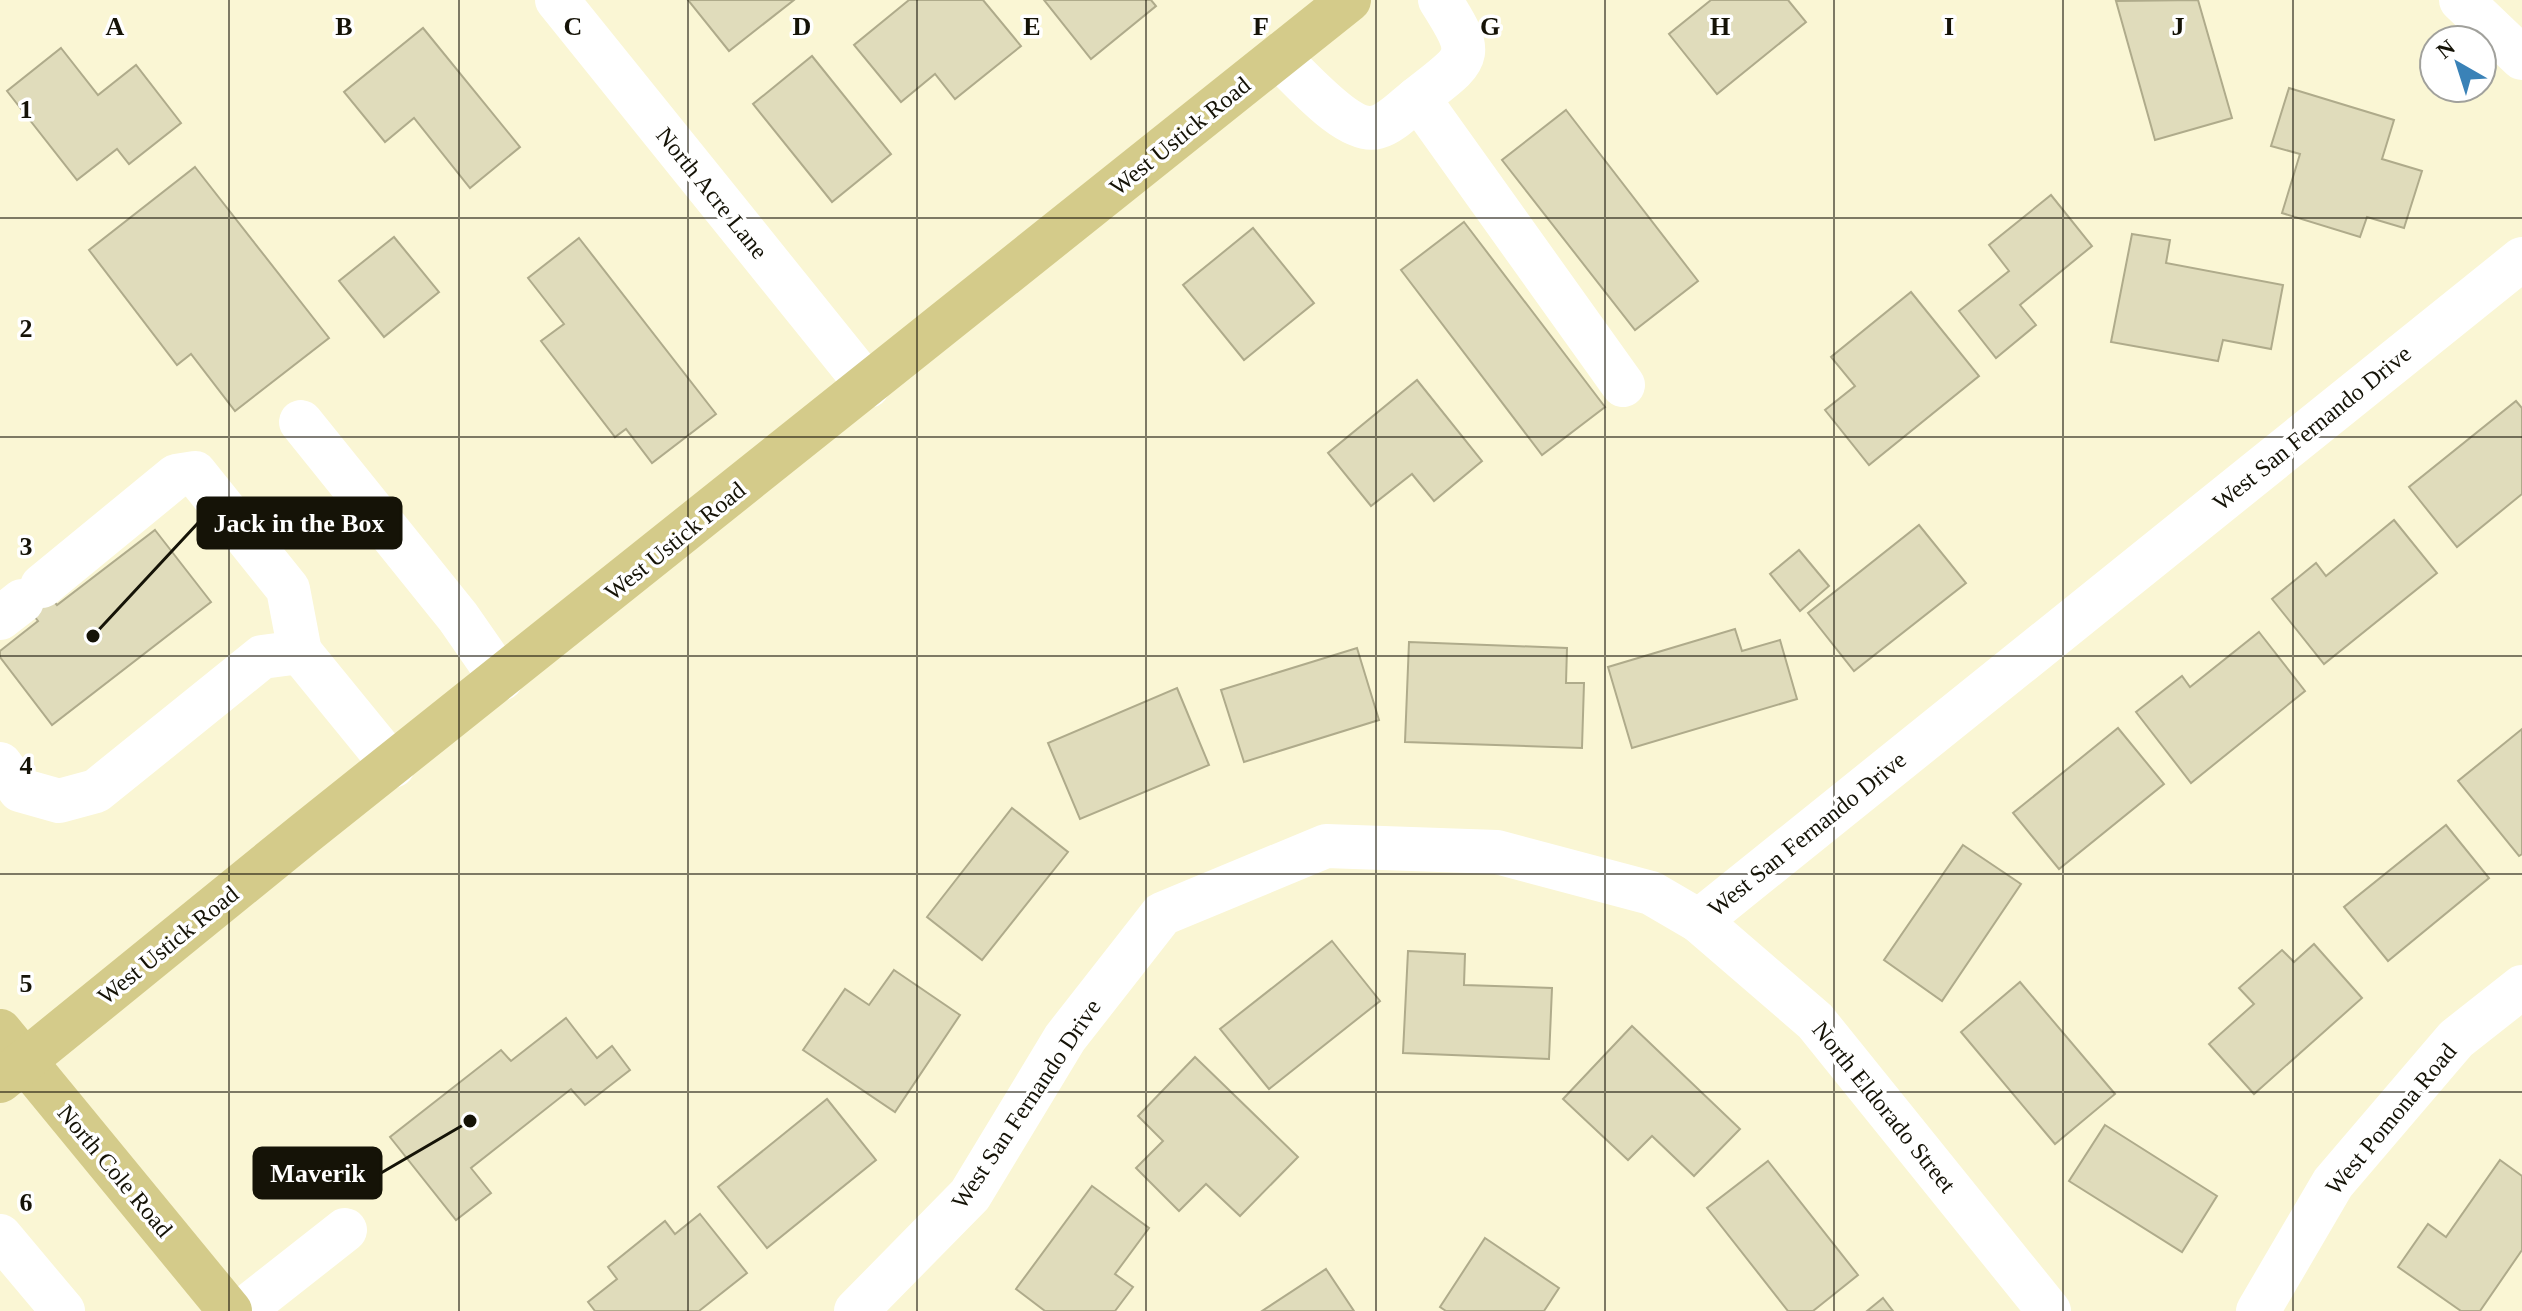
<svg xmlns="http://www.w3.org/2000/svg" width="2522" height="1311" font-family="Georgia,serif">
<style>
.building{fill:#e0dcbb;stroke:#afab8b;stroke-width:2}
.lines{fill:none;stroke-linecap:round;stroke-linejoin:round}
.minor{stroke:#fff;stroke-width:44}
.major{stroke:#d4cb8a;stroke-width:44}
.grid{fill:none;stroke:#151307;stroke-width:2;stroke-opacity:0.55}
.labels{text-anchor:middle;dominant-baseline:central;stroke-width:7;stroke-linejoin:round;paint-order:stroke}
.street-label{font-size:24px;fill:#151307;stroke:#fff}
.grid-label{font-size:26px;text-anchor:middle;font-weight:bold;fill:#151307;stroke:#fff;stroke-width:7;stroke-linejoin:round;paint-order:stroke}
.leader{fill:none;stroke:#151307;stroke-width:3}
.callout-dot{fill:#151307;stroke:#fff;stroke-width:3}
.callout{fill:#151307;stroke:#151307;stroke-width:3}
.callout-label{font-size:26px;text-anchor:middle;font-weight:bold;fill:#fff}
</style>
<rect width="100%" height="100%" fill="#faf6d4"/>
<g class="building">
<path d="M 688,0 L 794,0 L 729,51 Z"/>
<path d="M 909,0 L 983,0 L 1021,46 L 955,99 L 935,74 L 901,102 L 854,45 Z"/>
<path d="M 1044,0 L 1151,0 L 1156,6 L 1091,59 Z"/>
<path d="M 1711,0 L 1788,0 L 1806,22 L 1717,94 L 1669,34 Z"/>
<path d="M 2198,0 L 2232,118 L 2155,140 L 2116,1 Z"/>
<path d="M 423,28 L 520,147 L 470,188 L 414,118 L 385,142 L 344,92 Z"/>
<path d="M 61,48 L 98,95 L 136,65 L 181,123 L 129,164 L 117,149 L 77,180 L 7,91 Z"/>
<path d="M 812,56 L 891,154 L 832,202 L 753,104 Z"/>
<path d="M 2289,88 L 2394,120 L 2382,159 L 2422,171 L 2404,228 L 2367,217 L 2360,237 L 2282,213 L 2300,154 L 2271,146 Z"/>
<path d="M 1566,110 L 1698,281 L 1635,330 L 1502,160 Z"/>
<path d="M 195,167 L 329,338 L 235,411 L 191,354 L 177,365 L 89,250 Z"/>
<path d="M 2051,195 L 2092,246 L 2020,305 L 2036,325 L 1996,358 L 1959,311 L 2009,271 L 1989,245 Z"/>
<path d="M 1464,222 L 1605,407 L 1542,455 L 1401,270 Z"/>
<path d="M 1253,228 L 1314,303 L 1244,360 L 1183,285 Z"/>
<path d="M 2132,234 L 2170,240 L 2166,263 L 2283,285 L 2271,349 L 2223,340 L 2218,361 L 2111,342 Z"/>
<path d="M 394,237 L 439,292 L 384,337 L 339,281 Z"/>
<path d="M 579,238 L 716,414 L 652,463 L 626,429 L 615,437 L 541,341 L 564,324 L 528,278 Z"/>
<path d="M 1911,292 L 1979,376 L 1869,465 L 1825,410 L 1855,386 L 1831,357 Z"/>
<path d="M 1417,380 L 1482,461 L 1434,501 L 1412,474 L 1371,506 L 1328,453 Z"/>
<path d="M 2516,401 L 2522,408 L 2522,494 L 2457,547 L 2409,487 Z"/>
<path d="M 2394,520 L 2437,573 L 2324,664 L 2272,599 L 2316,563 L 2326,576 Z"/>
<path d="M 1919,525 L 1966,583 L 1854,671 L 1808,613 Z"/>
<path d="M 155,530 L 211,602 L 52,725 L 0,657 L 0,651 L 38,621 L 22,601 L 35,578 L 57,605 Z"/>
<path d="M 1799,550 L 1829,586 L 1800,611 L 1770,574 Z"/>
<path d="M 1735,629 L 1742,651 L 1780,640 L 1797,699 L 1632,748 L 1608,667 Z"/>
<path d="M 2259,632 L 2305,691 L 2191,783 L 2136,712 L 2182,676 L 2190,687 Z"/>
<path d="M 1409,642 L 1567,648 L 1566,683 L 1584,683 L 1582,748 L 1405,742 Z"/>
<path d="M 1357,648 L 1379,720 L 1244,762 L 1221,690 Z"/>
<path d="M 1177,688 L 1209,765 L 1080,819 L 1048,743 Z"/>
<path d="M 2118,728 L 2164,784 L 2059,869 L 2013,813 Z"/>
<path d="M 2522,729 L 2522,854 L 2519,856 L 2458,781 Z"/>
<path d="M 1012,808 L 1068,852 L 982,960 L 927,917 Z"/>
<path d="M 2446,825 L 2489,878 L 2388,961 L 2344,907 Z"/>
<path d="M 1963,845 L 2021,884 L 1942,1001 L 1884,960 Z"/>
<path d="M 1332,941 L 1380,1001 L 1269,1089 L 1220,1029 Z"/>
<path d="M 2314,944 L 2362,998 L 2254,1094 L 2209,1044 L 2254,1004 L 2239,988 L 2282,950 L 2294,962 Z"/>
<path d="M 1408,951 L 1465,954 L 1464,985 L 1552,988 L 1549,1059 L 1403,1053 Z"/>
<path d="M 894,970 L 960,1015 L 895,1112 L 803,1050 L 845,989 L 869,1005 Z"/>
<path d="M 2020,982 L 2115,1094 L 2055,1144 L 1961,1032 Z"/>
<path d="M 566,1018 L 597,1058 L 612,1046 L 630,1070 L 585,1105 L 571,1089 L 471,1168 L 491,1193 L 456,1220 L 390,1137 L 501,1050 L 511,1061 Z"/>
<path d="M 1632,1026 L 1740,1129 L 1694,1176 L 1652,1136 L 1628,1160 L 1563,1099 Z"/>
<path d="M 1195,1057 L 1298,1157 L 1240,1216 L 1206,1184 L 1179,1211 L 1136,1168 L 1163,1141 L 1138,1116 Z"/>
<path d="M 827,1099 L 876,1160 L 767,1248 L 718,1187 Z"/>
<path d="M 2105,1125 L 2217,1196 L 2182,1252 L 2069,1181 Z"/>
<path d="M 2500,1160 L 2522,1176 L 2522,1250 L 2480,1311 L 2461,1311 L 2398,1267 L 2428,1224 L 2446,1237 Z"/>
<path d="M 1768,1161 L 1858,1275 L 1813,1311 L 1788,1311 L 1707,1208 Z"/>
<path d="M 1092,1186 L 1149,1228 L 1115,1274 L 1133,1287 L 1115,1311 L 1045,1311 L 1016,1289 Z"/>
<path d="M 700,1214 L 747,1273 L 699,1311 L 595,1311 L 588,1302 L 617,1279 L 608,1267 L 665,1221 L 675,1234 Z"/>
<path d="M 1485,1238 L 1559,1288 L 1544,1311 L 1446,1311 L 1440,1307 Z"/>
<path d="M 1326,1269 L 1354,1311 L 1262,1311 Z"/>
<path d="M 1883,1298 L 1893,1311 L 1867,1311 Z"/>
</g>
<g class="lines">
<g class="minor">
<path d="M 557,0 L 868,386"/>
<path d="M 1440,0 C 1477,58 1470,57 1418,98 L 1623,385"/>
<path d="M 2461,0 L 2522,58"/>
<path d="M 1278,57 C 1299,76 1348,135 1377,127 C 1392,123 1406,107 1418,98"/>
<path d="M 301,422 L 458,617 L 501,679"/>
<path d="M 42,586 L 176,476 L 195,473 L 288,589 L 300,652"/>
<path d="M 0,618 L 22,601"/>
<path d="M 0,764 L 20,790 L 59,801 L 96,791 L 262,657 L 300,652 L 393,766"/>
<path d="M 1699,921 L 1815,1021 L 2049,1311"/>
<path d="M 0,1236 L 63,1311"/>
<path d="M 242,1311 L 345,1230"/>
<path d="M 856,1311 L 970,1195 L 1065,1038 L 1162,914 L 1326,846 L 1497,852 L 1651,893 L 1699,921 L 2522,259"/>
<path d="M 2258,1311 L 2333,1183 L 2456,1039 L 2522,987"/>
</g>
<g class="major">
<path d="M 0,1031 L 230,1311"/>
<path d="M 0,1081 L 304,834 L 1349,0"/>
</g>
</g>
<path class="grid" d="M 229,0 L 229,1311M 459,0 L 459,1311M 688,0 L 688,1311M 917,0 L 917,1311M 1146,0 L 1146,1311M 1376,0 L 1376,1311M 1605,0 L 1605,1311M 1834,0 L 1834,1311M 2063,0 L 2063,1311M 2293,0 L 2293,1311M 0,218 L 2522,218M 0,437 L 2522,437M 0,656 L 2522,656M 0,874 L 2522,874M 0,1092 L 2522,1092"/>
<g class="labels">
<g class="street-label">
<text transform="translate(1180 136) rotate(-39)">West Ustick Road</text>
<text transform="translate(712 193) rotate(51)">North Acre Lane</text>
<text transform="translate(2312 428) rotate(-39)">West San Fernando Drive</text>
<text transform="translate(675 541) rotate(-39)">West Ustick Road</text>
<text transform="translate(1807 834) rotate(-39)">West San Fernando Drive</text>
<text transform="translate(168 945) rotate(-39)">West Ustick Road</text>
<text transform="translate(1026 1104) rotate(-56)">West San Fernando Drive</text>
<text transform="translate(1884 1107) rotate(51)">North Eldorado Street</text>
<text transform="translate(2391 1119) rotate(-50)">West Pomona Road</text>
<text transform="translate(115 1171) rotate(50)">North Cole Road</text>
</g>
</g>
<g class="grid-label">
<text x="115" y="35">A</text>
<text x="344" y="35">B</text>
<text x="573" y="35">C</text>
<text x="802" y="35">D</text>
<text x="1032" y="35">E</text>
<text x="1261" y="35">F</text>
<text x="1490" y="35">G</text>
<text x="1720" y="35">H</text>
<text x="1949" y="35">I</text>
<text x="2178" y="35">J</text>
<text x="26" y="118">1</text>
<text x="26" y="337">2</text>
<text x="26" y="555">3</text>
<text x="26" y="774">4</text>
<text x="26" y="992">5</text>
<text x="26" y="1211">6</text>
</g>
<path class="leader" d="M93 636L198 523M470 1121L381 1173"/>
<g class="callout-dot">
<circle cx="93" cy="636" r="8"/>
<circle cx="470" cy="1121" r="8"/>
</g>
<g class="callout">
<rect x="198" y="498" width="203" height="50" rx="8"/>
<rect x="254" y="1148" width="127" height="50" rx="8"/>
</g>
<g class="callout-label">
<text x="299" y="532">Jack in the Box</text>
<text x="318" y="1182">Maverik</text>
</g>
<g transform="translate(2458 64) rotate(321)"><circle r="38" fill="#ffffff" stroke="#a1a19c" stroke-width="2"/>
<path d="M0-6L14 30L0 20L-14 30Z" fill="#3a82b7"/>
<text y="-12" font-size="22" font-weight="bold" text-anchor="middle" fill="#151307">N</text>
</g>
</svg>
